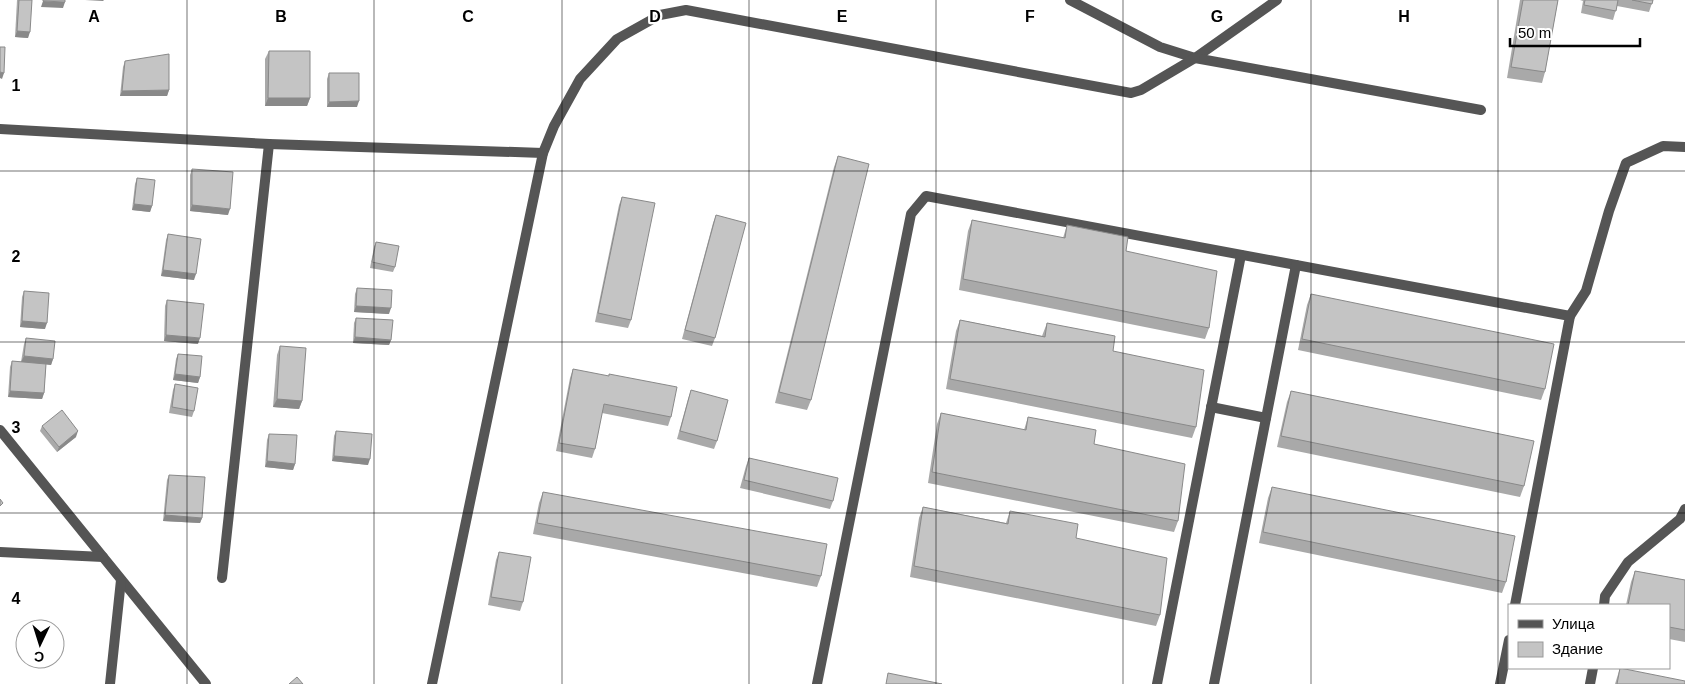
<svg xmlns="http://www.w3.org/2000/svg" width="1685" height="684" font-family="Helvetica,sans-serif">
<style>
.lines{fill:none;stroke-linecap:round;stroke-linejoin:round}
.lane{stroke:#555;stroke-width:10}
.street{stroke:#555;stroke-width:10}
.wall{fill:#a9a9a9}
.shaded-wall{fill:#898989}
.building{fill:#c4c4c4;stroke:#898989}
.grid{fill:none;stroke:#000;stroke-width:1;stroke-opacity:0.55}
.grid-label{font-size:16px;text-anchor:middle;font-weight:bold;fill:#000;stroke:#fff;stroke-width:4.5;stroke-linejoin:round;paint-order:stroke}
</style>
<rect width="100%" height="100%" fill="#fff"/>
<g class="lines">
<g class="lane">
<path d="M 1195,58 L 1277,0"/>
<path d="M 0,129 L 269,144 L 222,578"/>
<path d="M 269,144 L 543,153"/>
<path d="M 1570,316 L 1586,291 L 1609,211 L 1626,163 L 1663,146 L 1685,147"/>
<path d="M 1211,407 L 1266,418"/>
<path d="M 0,430 L 206,684"/>
<path d="M 0,552 L 103,557"/>
<path d="M 1604,605 L 1605,596 L 1628,562 L 1680,519 L 1685,509"/>
<path d="M 110,684 L 121,580"/>
<path d="M 817,684 L 911,214 L 926,196 L 1570,316 L 1515,605"/>
<path d="M 1157,684 L 1241,255"/>
<path d="M 1214,684 L 1296,265"/>
<path d="M 1500,684 L 1509,640"/>
<path d="M 1590,684 L 1593,668"/>
</g>
<g class="street">
<path d="M 1070,0 L 1160,47 L 1195,58 L 1481,110"/>
<path d="M 432,684 L 543,153 L 554,126 L 580,79 L 617,39 L 660,15 L 686,10 L 1131,93 L 1141,90 L 1195,58"/>
</g>
</g>
<g class="wall">
<path d="M 17,0 L 32,0 L 28,38 L 15,37 Z"/>
<path d="M 1520,0 L 1558,0 L 1545,72 L 1542,83 L 1507,78 Z"/>
<path d="M 1580,0 L 1653,0 L 1649,12 L 1617,6 L 1613,20 L 1581,13 L 1583,1 Z"/>
<path d="M 269,51 L 310,98 L 307,106 L 265,106 L 265,59 Z"/>
<path d="M 125,61 L 169,90 L 167,96 L 120,96 L 123,67 Z"/>
<path d="M 329,73 L 357,107 L 327,107 L 327,79 Z"/>
<path d="M 838,156 L 811,400 L 807,410 L 775,403 L 834,167 Z"/>
<path d="M 192,169 L 228,215 L 190,211 L 190,175 Z"/>
<path d="M 137,178 L 152,206 L 150,212 L 132,210 L 135,184 Z"/>
<path d="M 622,197 L 631,320 L 628,328 L 595,322 L 619,205 Z"/>
<path d="M 716,215 L 715,338 L 712,346 L 682,339 L 713,223 Z"/>
<path d="M 972,220 L 1063,238 L 1067,225 L 1126,251 L 1209,328 L 1205,339 L 959,290 L 968,231 Z"/>
<path d="M 168,234 L 194,280 L 161,276 L 166,240 Z"/>
<path d="M 376,242 L 395,267 L 393,272 L 370,268 L 374,247 Z"/>
<path d="M 357,288 L 389,314 L 354,312 L 355,294 Z"/>
<path d="M 24,291 L 45,329 L 20,327 L 22,297 Z"/>
<path d="M 1311,294 L 1545,389 L 1541,400 L 1298,350 L 1307,305 Z"/>
<path d="M 167,300 L 198,344 L 164,341 L 165,306 Z"/>
<path d="M 356,318 L 391,340 L 389,345 L 353,343 L 354,323 Z"/>
<path d="M 960,320 L 1042,336 L 1047,323 L 1113,351 L 1196,427 L 1192,438 L 946,389 L 956,331 Z"/>
<path d="M 26,338 L 53,359 L 51,365 L 46,364 L 44,393 L 42,399 L 8,397 L 10,367 L 12,361 L 33,363 L 21,362 L 24,344 Z"/>
<path d="M 280,346 L 302,401 L 299,409 L 273,407 L 277,355 Z"/>
<path d="M 178,354 L 200,377 L 198,383 L 173,380 L 176,359 Z"/>
<path d="M 573,369 L 671,417 L 668,426 L 602,413 L 595,449 L 592,458 L 556,451 L 570,378 Z"/>
<path d="M 175,384 L 194,411 L 192,417 L 169,413 L 173,390 Z"/>
<path d="M 691,390 L 717,441 L 714,449 L 677,439 L 688,399 Z"/>
<path d="M 1291,391 L 1524,486 L 1520,497 L 1277,447 L 1287,402 Z"/>
<path d="M 941,413 L 1024,430 L 1028,417 L 1094,444 L 1178,521 L 1174,532 L 928,483 L 937,424 Z"/>
<path d="M 42,426 L 76,437 L 57,452 L 40,431 Z"/>
<path d="M 336,431 L 368,465 L 332,461 L 334,436 Z"/>
<path d="M 269,434 L 295,464 L 293,470 L 265,467 L 267,440 Z"/>
<path d="M 749,458 L 833,501 L 830,509 L 740,488 L 746,466 Z"/>
<path d="M 169,475 L 202,518 L 200,523 L 163,521 L 167,480 Z"/>
<path d="M 1272,487 L 1506,582 L 1502,593 L 1259,543 L 1268,498 Z"/>
<path d="M 543,492 L 821,576 L 817,587 L 533,534 L 539,503 Z"/>
<path d="M 923,507 L 1006,523 L 1010,511 L 1076,538 L 1160,615 L 1156,626 L 910,577 L 919,518 Z"/>
<path d="M 499,552 L 523,602 L 520,611 L 488,605 L 496,560 Z"/>
<path d="M 1635,571 L 1685,580 L 1685,642 L 1669,639 L 1669,605 L 1626,605 L 1631,582 Z"/>
<path d="M 1620,668 L 1685,684 L 1615,684 Z"/>
</g>
<g class="shaded-wall">
<path d="M 85,0 L 104,0 L 103,1 Z"/>
<path d="M 43,1 L 65,2 L 63,8 L 41,7 Z"/>
<path d="M 17,31 L 30,32 L 28,38 L 15,37 Z"/>
<path d="M 0,72 L 4,73 L 2,79 L 0,78 Z"/>
<path d="M 169,90 L 167,96 L 120,96 L 122,91 Z"/>
<path d="M 268,98 L 310,98 L 307,106 L 265,106 Z"/>
<path d="M 359,101 L 357,107 L 327,107 L 329,102 Z"/>
<path d="M 134,204 L 152,206 L 150,212 L 132,210 Z"/>
<path d="M 192,205 L 230,209 L 228,215 L 190,211 Z"/>
<path d="M 163,270 L 196,274 L 194,280 L 161,276 Z"/>
<path d="M 356,306 L 391,308 L 389,314 L 354,312 Z"/>
<path d="M 22,321 L 47,323 L 45,329 L 20,327 Z"/>
<path d="M 166,335 L 200,338 L 198,344 L 164,341 Z"/>
<path d="M 355,337 L 391,340 L 389,345 L 353,343 Z"/>
<path d="M 24,356 L 53,359 L 51,365 L 21,362 Z"/>
<path d="M 175,374 L 200,377 L 198,383 L 173,380 Z"/>
<path d="M 10,391 L 44,393 L 42,399 L 8,397 Z"/>
<path d="M 277,399 L 302,401 L 299,409 L 273,407 Z"/>
<path d="M 78,431 L 76,437 L 57,452 L 59,447 Z"/>
<path d="M 334,456 L 370,459 L 368,465 L 332,461 Z"/>
<path d="M 267,461 L 295,464 L 293,470 L 265,467 Z"/>
<path d="M 165,515 L 202,518 L 200,523 L 163,521 Z"/>
</g>
<g class="building">
<path d="M 19,0 L 32,0 L 30,32 L 17,31 Z"/>
<path d="M 43,0 L 65,0 L 65,2 L 43,1 Z"/>
<path d="M 1523,0 L 1558,0 L 1545,72 L 1511,67 Z"/>
<path d="M 1585,0 L 1618,0 L 1616,11 L 1584,5 Z"/>
<path d="M 1632,0 L 1653,0 L 1652,4 Z"/>
<path d="M 0,47 L 5,47 L 4,73 L 0,72 Z"/>
<path d="M 269,51 L 310,51 L 310,98 L 268,98 Z"/>
<path d="M 169,54 L 169,90 L 122,91 L 125,61 Z"/>
<path d="M 329,73 L 359,73 L 359,101 L 329,102 Z"/>
<path d="M 838,156 L 869,164 L 811,400 L 779,392 Z"/>
<path d="M 192,169 L 233,172 L 230,209 L 192,205 Z"/>
<path d="M 137,178 L 155,180 L 152,206 L 134,204 Z"/>
<path d="M 622,197 L 655,203 L 631,320 L 598,313 Z"/>
<path d="M 716,215 L 746,223 L 715,338 L 685,330 Z"/>
<path d="M 972,220 L 1065,238 L 1067,225 L 1128,237 L 1126,251 L 1217,271 L 1209,328 L 963,279 Z"/>
<path d="M 168,234 L 201,239 L 196,274 L 163,270 Z"/>
<path d="M 376,242 L 399,246 L 395,267 L 372,262 Z"/>
<path d="M 357,288 L 392,290 L 391,308 L 356,306 Z"/>
<path d="M 24,291 L 49,293 L 47,323 L 22,321 Z"/>
<path d="M 1311,294 L 1554,344 L 1545,389 L 1302,339 Z"/>
<path d="M 167,300 L 204,304 L 200,338 L 166,335 Z"/>
<path d="M 356,318 L 393,320 L 391,340 L 355,337 Z"/>
<path d="M 960,320 L 1045,337 L 1047,323 L 1115,336 L 1113,351 L 1204,370 L 1196,427 L 950,379 Z"/>
<path d="M 26,338 L 55,341 L 53,359 L 24,356 Z"/>
<path d="M 280,346 L 306,348 L 302,401 L 277,399 Z"/>
<path d="M 178,354 L 202,356 L 200,377 L 175,374 Z"/>
<path d="M 12,361 L 46,364 L 44,393 L 10,391 Z"/>
<path d="M 573,369 L 609,376 L 609,374 L 677,387 L 671,417 L 604,404 L 595,449 L 559,443 Z"/>
<path d="M 175,384 L 198,388 L 194,411 L 172,407 Z"/>
<path d="M 691,390 L 728,400 L 717,441 L 680,431 Z"/>
<path d="M 1291,391 L 1534,441 L 1524,486 L 1281,436 Z"/>
<path d="M 62,410 L 78,431 L 59,447 L 42,426 Z"/>
<path d="M 941,413 L 1026,430 L 1028,417 L 1096,430 L 1094,444 L 1185,464 L 1178,521 L 932,472 Z"/>
<path d="M 336,431 L 372,434 L 370,459 L 334,456 Z"/>
<path d="M 269,434 L 297,435 L 295,464 L 267,461 Z"/>
<path d="M 749,458 L 838,478 L 833,501 L 744,480 Z"/>
<path d="M 169,475 L 205,477 L 202,518 L 165,515 Z"/>
<path d="M 1272,487 L 1515,536 L 1506,582 L 1263,532 Z"/>
<path d="M 543,492 L 827,544 L 821,576 L 537,523 Z"/>
<path d="M 0,499 L 3,503 L 0,506 Z"/>
<path d="M 923,507 L 1008,524 L 1010,511 L 1078,524 L 1076,538 L 1167,558 L 1160,615 L 914,566 Z"/>
<path d="M 499,552 L 531,557 L 523,602 L 491,597 Z"/>
<path d="M 1635,571 L 1685,580 L 1685,630 L 1669,627 L 1669,605 L 1628,605 Z"/>
<path d="M 1620,668 L 1685,681 L 1685,684 L 1617,684 Z"/>
<path d="M 888,673 L 942,684 L 886,684 Z"/>
<path d="M 297,677 L 303,684 L 289,684 Z"/>
</g>
<path class="grid" d="M 187,0 L 187,684M 374,0 L 374,684M 562,0 L 562,684M 749,0 L 749,684M 936,0 L 936,684M 1123,0 L 1123,684M 1311,0 L 1311,684M 1498,0 L 1498,684M 0,171 L 1685,171M 0,342 L 1685,342M 0,513 L 1685,513"/>
<g class="grid-label">
<text x="94" y="22">A</text>
<text x="281" y="22">B</text>
<text x="468" y="22">C</text>
<text x="655" y="22">D</text>
<text x="842" y="22">E</text>
<text x="1030" y="22">F</text>
<text x="1217" y="22">G</text>
<text x="1404" y="22">H</text>
<text x="16" y="91">1</text>
<text x="16" y="262">2</text>
<text x="16" y="433">3</text>
<text x="16" y="604">4</text>
</g>
<rect x="1508" y="604" width="162" height="65" fill="#ffffff" stroke="#999999"/>
<rect x="1518" y="620" width="25" height="8" fill="#555555" stroke="#999999"/>
<text x="1552" y="629" font-size="15" fill="#000000">Улица</text>
<rect x="1518" y="642" width="25" height="15" fill="#c4c4c4" stroke="#999999"/>
<text x="1552" y="654" font-size="15" fill="#000000">Здание</text>
<g transform="translate(40 644) rotate(184)"><circle r="24" fill="#ffffff" stroke="#999999"/>
<path d="M0-4L9 19L0 12L-9 19Z" fill="#000000"/>
<text y="-8" font-size="14" font-weight="bold" text-anchor="middle" fill="#000000">С</text>
</g>
<path d="M1510 38v8h130v-8" fill="none" stroke="#000000" stroke-width="2.5"/>
<text x="1518" y="38" font-size="15" fill="#000000" stroke="#ffffff" stroke-width="4" paint-order="stroke">50 m</text>
</svg>
